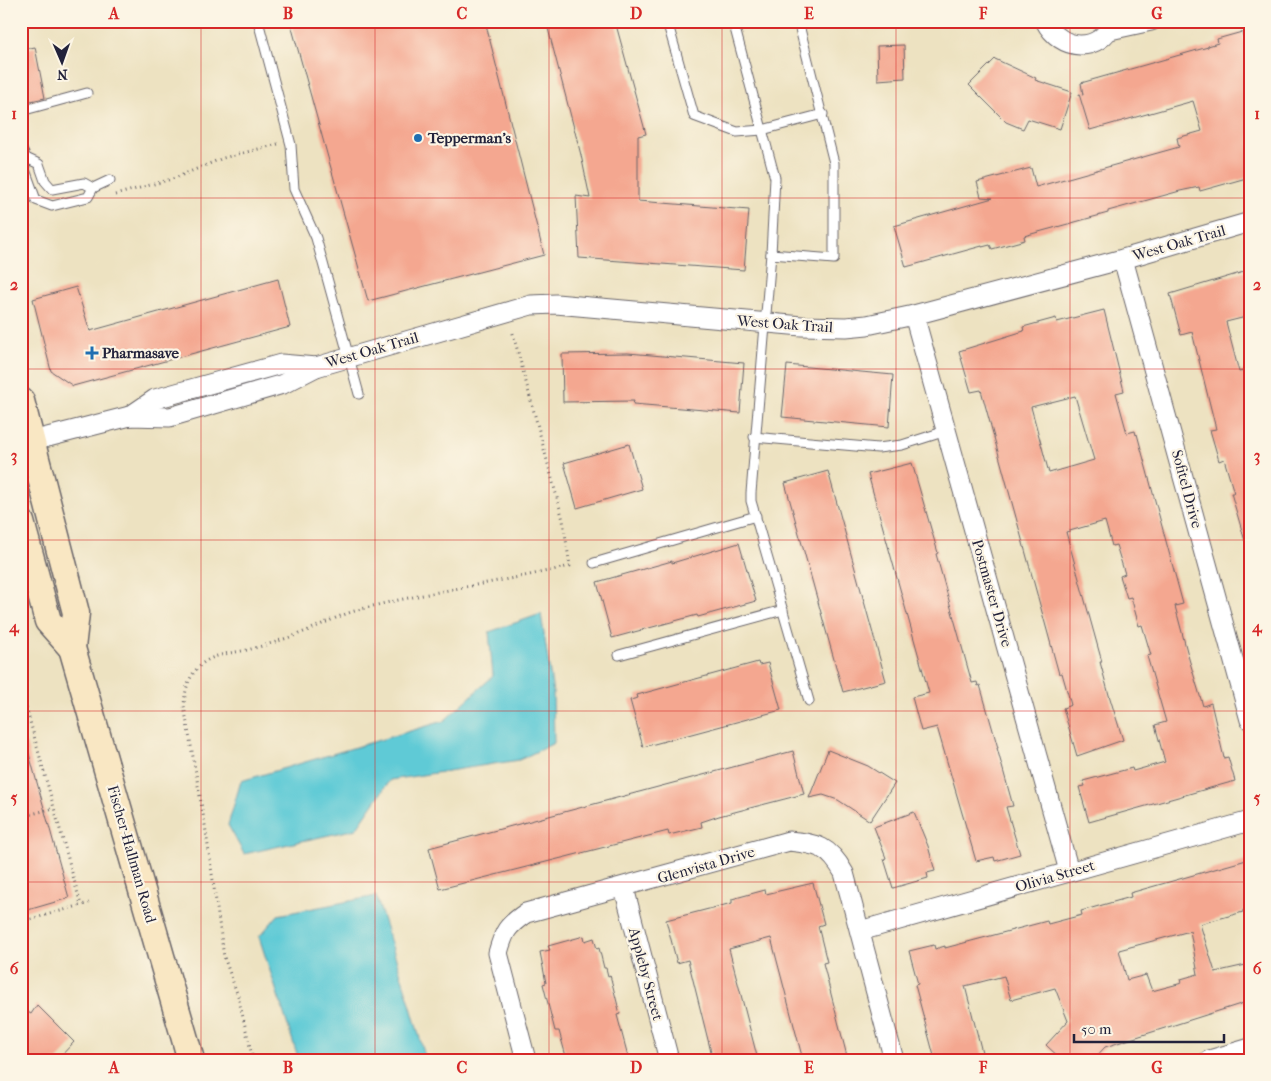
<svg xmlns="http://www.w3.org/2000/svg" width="1271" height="1081" font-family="'IM FELL French Canon',serif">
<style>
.water{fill:#5ecad6;stroke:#407688}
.building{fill:#f4a790;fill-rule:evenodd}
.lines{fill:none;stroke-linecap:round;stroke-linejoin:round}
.service-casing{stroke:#69656a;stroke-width:11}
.minor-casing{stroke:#69656a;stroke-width:21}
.secondary-casing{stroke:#69656a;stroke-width:29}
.path{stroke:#69656a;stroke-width:3;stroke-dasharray:1 4;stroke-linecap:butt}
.service{stroke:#fff;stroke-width:9}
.minor{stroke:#fff;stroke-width:19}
.secondary{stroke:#f9e7c3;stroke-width:26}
.grid{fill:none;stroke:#d62828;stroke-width:1;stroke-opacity:0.55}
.poi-dot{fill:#1f6fb2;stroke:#fcf5e5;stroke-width:2}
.labels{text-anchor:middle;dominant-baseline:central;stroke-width:4.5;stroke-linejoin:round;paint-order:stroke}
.poi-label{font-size:15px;font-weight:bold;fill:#22223b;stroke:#fcf5e5;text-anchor:start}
.street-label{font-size:15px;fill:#22223b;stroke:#fcf5e5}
.neatline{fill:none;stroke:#d62828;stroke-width:2}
.grid-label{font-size:16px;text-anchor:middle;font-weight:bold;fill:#d62828}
</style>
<rect width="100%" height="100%" fill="#fcf5e5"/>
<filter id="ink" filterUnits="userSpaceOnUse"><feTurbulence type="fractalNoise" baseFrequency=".02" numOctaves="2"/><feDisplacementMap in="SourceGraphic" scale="10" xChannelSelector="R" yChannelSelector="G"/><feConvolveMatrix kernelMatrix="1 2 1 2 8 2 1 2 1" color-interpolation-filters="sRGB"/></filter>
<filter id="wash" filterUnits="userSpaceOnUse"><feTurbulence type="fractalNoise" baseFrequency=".0096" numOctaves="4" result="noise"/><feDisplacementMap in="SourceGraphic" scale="20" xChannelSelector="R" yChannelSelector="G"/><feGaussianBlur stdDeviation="1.12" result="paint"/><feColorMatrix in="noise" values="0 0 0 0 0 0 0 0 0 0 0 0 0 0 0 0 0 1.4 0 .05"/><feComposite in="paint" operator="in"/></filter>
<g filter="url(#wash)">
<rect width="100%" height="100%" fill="#ede2c1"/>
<g class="water">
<path d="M 541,614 L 553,693 L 554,743 L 519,760 L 390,780 L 356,829 L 244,854 L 228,825 L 241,781 L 444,721 L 493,676 L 489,632 Z"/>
<path d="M 376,896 L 409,1000 L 426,1060 L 299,1060 L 259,937 L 278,915 Z"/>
</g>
<g id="blocks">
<g class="building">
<path d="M 290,21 L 485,21 L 544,255 L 368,301 Z"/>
<path d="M 546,21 L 615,21 L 646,134 L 638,136 L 638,201 L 749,210 L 744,270 L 579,258 L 576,196 L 590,198 L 581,155 Z"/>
<path d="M 1242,32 L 1250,60 L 1250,177 L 1200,191 L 1199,187 L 1180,191 L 1108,211 L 1108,213 L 1024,236 L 1025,240 L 992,249 L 990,245 L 982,247 L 982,246 L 906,267 L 894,226 L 993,198 L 981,197 L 977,182 L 1031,168 L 1036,187 L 1179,147 L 1177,138 L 1202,131 L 1193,101 L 1090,130 L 1079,94 L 1083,95 L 1081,83 L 1208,47 L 1208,46 L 1218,43 L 1217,39 Z"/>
<path d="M 904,45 L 905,78 L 878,80 L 877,46 Z"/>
<path d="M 35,47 L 45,98 L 21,103 L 21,50 Z"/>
<path d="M 995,59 L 1036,78 L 1035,80 L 1072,92 L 1060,129 L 1028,119 L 1023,129 L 1006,122 L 969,85 Z"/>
<path d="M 1247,271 L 1247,273 L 1250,272 L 1250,316 L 1226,322 L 1239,372 L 1247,370 L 1250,380 L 1250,541 L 1245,541 L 1231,493 L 1234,493 L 1224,459 L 1219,461 L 1210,430 L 1216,429 L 1192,332 L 1181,335 L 1170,294 Z"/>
<path d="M 278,279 L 290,327 L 73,386 L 51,371 L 33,299 L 76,287 L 90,331 Z"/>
<path d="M 1104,310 L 1124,391 L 1116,393 L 1127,433 L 1135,431 L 1136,435 L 1137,434 L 1183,604 L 1175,606 L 1189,659 L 1203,706 L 1211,703 L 1224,758 L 1228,757 L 1235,781 L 1089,822 L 1079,787 L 1085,786 L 1083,781 L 1132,768 L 1133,771 L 1165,762 L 1155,725 L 1166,722 L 1147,656 L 1151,655 L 1142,625 L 1139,626 L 1131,597 L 1127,598 L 1120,576 L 1125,574 L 1116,545 L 1112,546 L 1105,521 L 1066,532 L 1102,662 L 1100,662 L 1109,695 L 1123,740 L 1077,756 L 1063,708 L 1071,705 L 1062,673 L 1059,674 L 981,390 L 971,392 L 959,351 L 1024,331 L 1023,327 L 1056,318 L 1057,322 ZM 1075,396 L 1094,460 L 1049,473 L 1031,407 Z"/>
<path d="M 628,353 L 744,363 L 740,413 L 633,404 L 634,401 L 563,402 L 562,354 Z"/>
<path d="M 787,365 L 893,375 L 889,427 L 782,417 Z"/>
<path d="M 629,444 L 642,489 L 577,508 L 564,463 Z"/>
<path d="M 912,463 L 938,553 L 936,554 L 972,683 L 977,682 L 978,686 L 980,685 L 998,748 L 997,748 L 1013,806 L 1006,807 L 1020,854 L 995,861 L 994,857 L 976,861 L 937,727 L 921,731 L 912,697 L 929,693 L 868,474 Z"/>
<path d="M 828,471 L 886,681 L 843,692 L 785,483 Z"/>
<path d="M 739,543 L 756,601 L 698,617 L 697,615 L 612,638 L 597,582 L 672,561 L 672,563 Z"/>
<path d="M 758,662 L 759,665 L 768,663 L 781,710 L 643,747 L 630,700 L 638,698 L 637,695 Z"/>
<path d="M 21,743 L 26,743 L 69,898 L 21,912 Z"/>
<path d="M 828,750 L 868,766 L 895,783 L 870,821 L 838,800 L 823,795 L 809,798 Z"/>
<path d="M 793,751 L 804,794 L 719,816 L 701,822 L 702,827 L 669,835 L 668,831 L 440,889 L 429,848 Z"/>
<path d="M 914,812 L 928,846 L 935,871 L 927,873 L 928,878 L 893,888 L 884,859 L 886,858 L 874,827 Z"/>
<path d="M 1250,859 L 1250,908 L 1243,910 L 1243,912 L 1200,924 L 1215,972 L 1250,964 L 1250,1001 L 1105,1047 L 1093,1060 L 1062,1060 L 1046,1045 L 1068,1021 L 1055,988 L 1011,1000 L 1004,976 L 965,986 L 984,1060 L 938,1060 L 937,1055 L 934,1056 L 915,985 L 918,984 L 909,951 L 934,945 L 935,949 L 945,946 L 945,948 L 1047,921 L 1048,924 L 1082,915 L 1081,911 L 1131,897 L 1130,893 ZM 1190,931 L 1198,974 L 1181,979 L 1182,983 L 1152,991 L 1146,975 L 1127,980 L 1119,950 Z"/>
<path d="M 813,883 L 824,924 L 818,926 L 827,962 L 823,963 L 848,1060 L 803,1060 L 771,938 L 729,949 L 758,1060 L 713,1060 L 688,960 L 677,963 L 666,920 L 732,903 L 732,899 L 765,890 L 766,894 Z"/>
<path d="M 584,936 L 585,941 L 594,938 L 597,949 L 599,948 L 604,968 L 606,968 L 608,976 L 610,975 L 620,1014 L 617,1015 L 629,1060 L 567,1060 L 559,1031 L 555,1031 L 543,984 L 546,983 L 540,952 L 550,950 L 548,946 Z"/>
<path d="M 37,1005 L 74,1042 L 57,1060 L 21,1060 L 21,1008 L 31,1014 Z"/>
</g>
</g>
</g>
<g filter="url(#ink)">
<use href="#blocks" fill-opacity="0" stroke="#69656a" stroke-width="1"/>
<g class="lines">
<defs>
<g id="service">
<path d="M 258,21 L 291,145 L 294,189 L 316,238 L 359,394"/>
<path d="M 667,21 L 694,116 L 737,132 L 762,130 L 823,114"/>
<path d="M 733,21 L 775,178 L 771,254"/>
<path d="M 798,21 L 834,163 L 834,259 L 771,254 L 751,493 L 751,501 L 809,701"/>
<path d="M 21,111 L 87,93"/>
<path d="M 21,148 L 26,158 L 24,167 L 36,200 L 52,206 L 88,197 L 93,188 L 110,180"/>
<path d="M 26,158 L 39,164 L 45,181 L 52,189 L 84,183 L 93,188"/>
<path d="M 754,437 L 878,448 L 902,445 L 946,431"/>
<path d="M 594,563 L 756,516"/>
<path d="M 619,655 L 783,610"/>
</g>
<g id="minor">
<path d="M 1045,21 C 1061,52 1099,54 1114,21"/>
<path d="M 1110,30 L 1151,21"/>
<path d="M 1123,259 L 1250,720"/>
<path d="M 914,315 L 1069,871"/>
<path d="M 130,416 L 155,399 L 281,364 L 316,367"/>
<path d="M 32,441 L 130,416 L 170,417 L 283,384 L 316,367 L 531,305 L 556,304 L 802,326 L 846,327 L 867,325 L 914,315 L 1123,259 L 1250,222"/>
<path d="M 624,888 L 669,1060"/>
<path d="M 860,931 L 1250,821"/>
<path d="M 526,1060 L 498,953 C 504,931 507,926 526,913 L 789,841 C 818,844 829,846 844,873 L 894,1060"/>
<path d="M 1209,1060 L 1250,1048"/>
</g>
<g id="secondary">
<path d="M 21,401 L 76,613 L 72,648 L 191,1060"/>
<path d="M 21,522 L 48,621 L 72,648"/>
</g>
</defs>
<use href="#service" class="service-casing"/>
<use href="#minor" class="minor-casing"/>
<use href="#secondary" class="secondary-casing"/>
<g class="path">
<path d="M 115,195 L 175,178 L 223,158 L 278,144"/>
<path d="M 21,689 L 81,905"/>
<path d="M 21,718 L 29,716"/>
<path d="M 21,817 L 54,808"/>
<path d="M 21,922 L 89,903"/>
<path d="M 253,1060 L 238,996 L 224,957 L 205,825 L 184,706 C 185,688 189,674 203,663 C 216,653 236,653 251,649 C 263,646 275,642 287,638 C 311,631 333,617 358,610 C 427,591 500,583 570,566 L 563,520 L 512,330"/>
</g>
<use href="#service" class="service"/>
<use href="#minor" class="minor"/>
<use href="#secondary" class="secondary"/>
</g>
</g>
<path class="grid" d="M 201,21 L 201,1060M 375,21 L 375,1060M 549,21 L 549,1060M 722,21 L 722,1060M 896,21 L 896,1060M 1070,21 L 1070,1060M 21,198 L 1250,198M 21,369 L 1250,369M 21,540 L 1250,540M 21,711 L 1250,711M 21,882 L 1250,882"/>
<g class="poi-dot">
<circle cx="418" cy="138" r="5"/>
<path d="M89.5 345.5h5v5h5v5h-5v5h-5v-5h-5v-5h5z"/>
</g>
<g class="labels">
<g class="poi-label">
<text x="428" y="138">Tepperman's</text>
<text x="102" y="353">Pharmasave</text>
</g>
<g class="street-label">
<text transform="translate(1179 243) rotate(-16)">West Oak Trail</text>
<text transform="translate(785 324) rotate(4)">West Oak Trail</text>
<text transform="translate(372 350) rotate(-16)">West Oak Trail</text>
<text transform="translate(1187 489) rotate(75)">Sofitel Drive</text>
<text transform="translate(992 593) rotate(74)">Postmaster Drive</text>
<text transform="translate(132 854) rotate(74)">Fischer-Hallman Road</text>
<text transform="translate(706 865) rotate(-16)">Glenvista Drive</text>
<text transform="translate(1055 876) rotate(-16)">Olivia Street</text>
<text transform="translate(646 974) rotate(75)">Appleby Street</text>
</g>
</g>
<rect width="1271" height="1081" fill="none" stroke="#fcf5e5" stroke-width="55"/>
<g transform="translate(62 62) rotate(178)" stroke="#fcf5e5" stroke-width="4" paint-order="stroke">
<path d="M0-4L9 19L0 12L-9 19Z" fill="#22223b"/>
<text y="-8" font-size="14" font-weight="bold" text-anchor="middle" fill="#22223b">N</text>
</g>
<path d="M1074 1034v8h150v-8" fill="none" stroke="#22223b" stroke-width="2.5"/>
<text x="1081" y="1034" font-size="15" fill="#22223b" stroke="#fcf5e5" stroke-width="4" paint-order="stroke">50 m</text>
<rect x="28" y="28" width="1216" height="1026" class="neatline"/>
<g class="grid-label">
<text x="114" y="19">A</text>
<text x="288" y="19">B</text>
<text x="462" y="19">C</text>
<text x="636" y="19">D</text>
<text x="809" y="19">E</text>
<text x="983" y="19">F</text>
<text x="1157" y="19">G</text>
<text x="14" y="119">1</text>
<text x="1257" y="119">1</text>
<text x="14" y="290">2</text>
<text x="1257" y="290">2</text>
<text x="14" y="461">3</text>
<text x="1257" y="461">3</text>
<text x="14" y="632">4</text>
<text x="1257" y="632">4</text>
<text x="14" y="803">5</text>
<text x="1257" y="803">5</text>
<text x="14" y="974">6</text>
<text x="1257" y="974">6</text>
<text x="114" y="1073">A</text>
<text x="288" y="1073">B</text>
<text x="462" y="1073">C</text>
<text x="636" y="1073">D</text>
<text x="809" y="1073">E</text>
<text x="983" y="1073">F</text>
<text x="1157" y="1073">G</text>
</g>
</svg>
